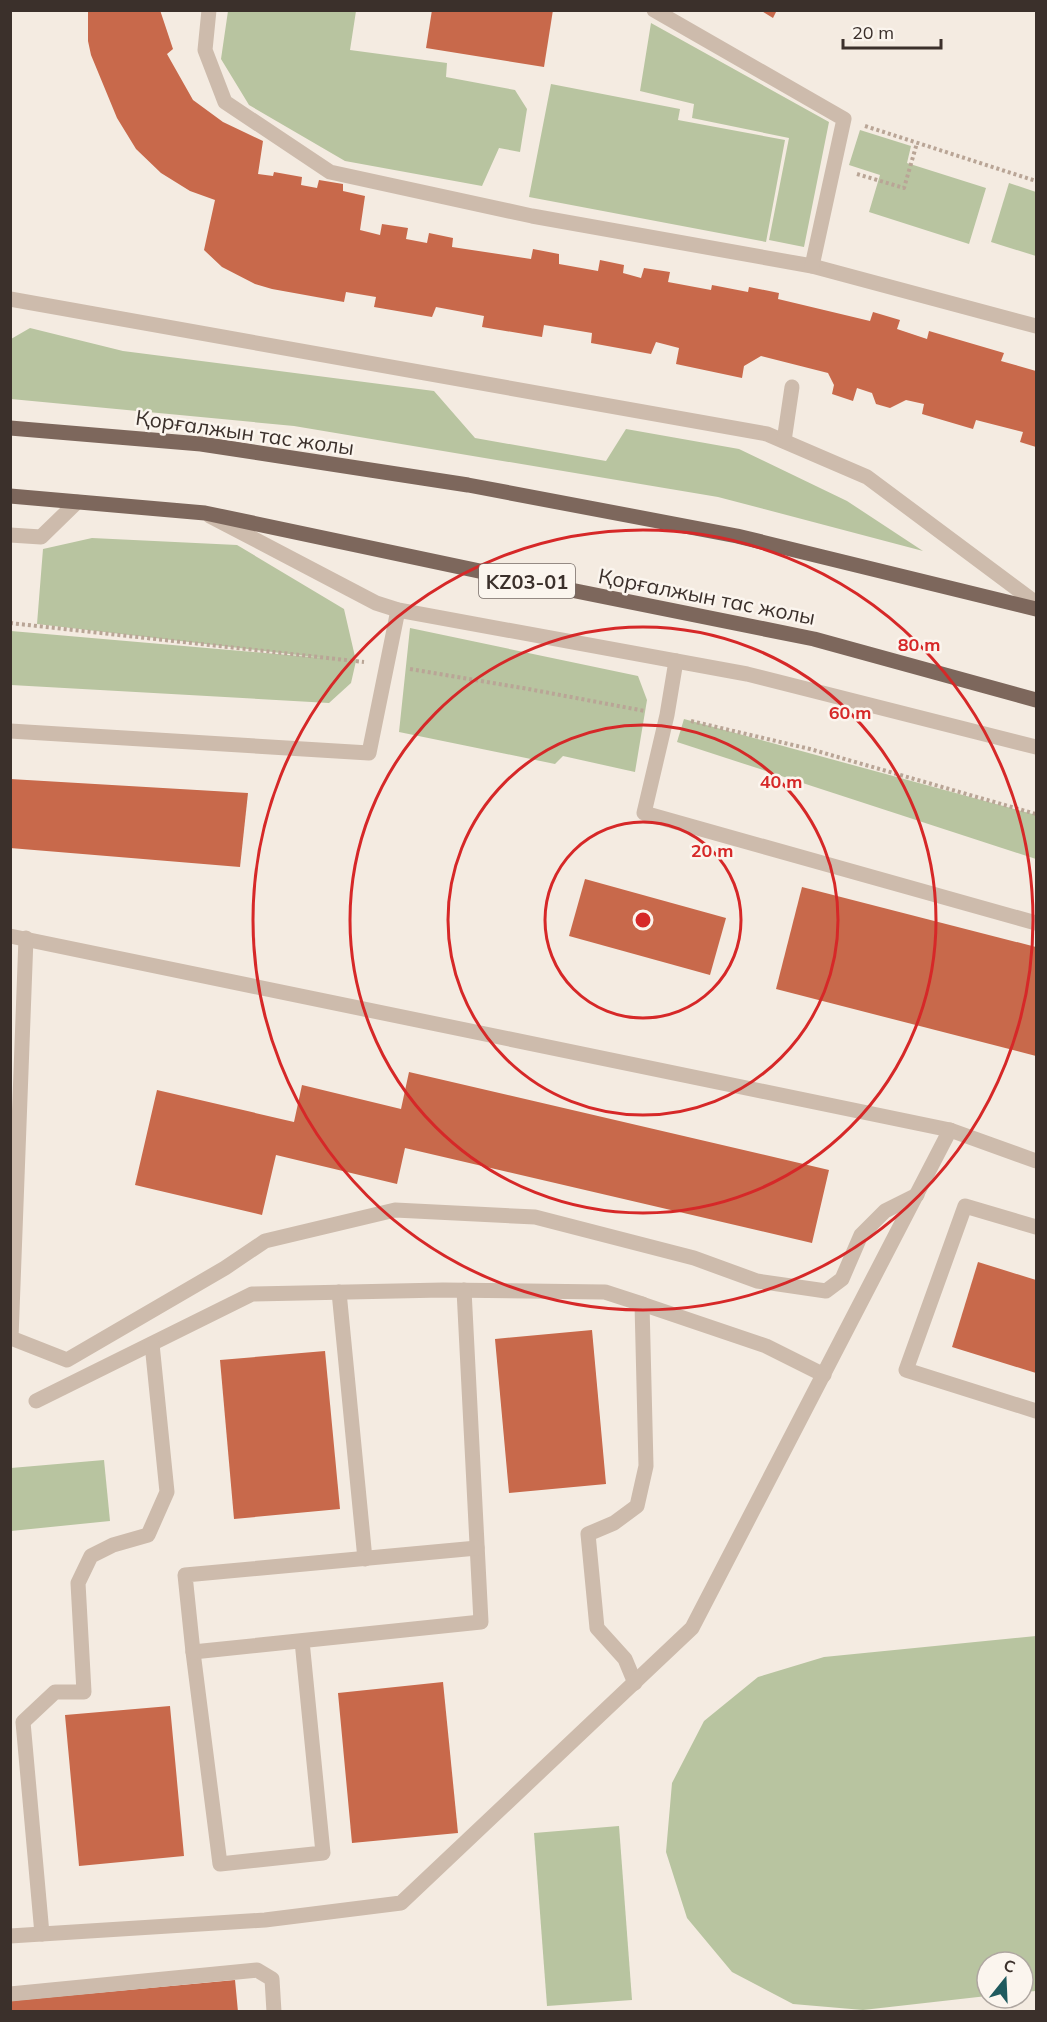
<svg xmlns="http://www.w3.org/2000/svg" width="1047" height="2022" font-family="Mulish,sans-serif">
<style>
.green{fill:#b8c4a0}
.building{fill:#c8694b}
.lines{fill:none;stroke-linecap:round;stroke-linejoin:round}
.path{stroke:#b9a596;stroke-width:4;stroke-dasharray:3 3;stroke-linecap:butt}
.minor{stroke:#cdbbac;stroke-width:15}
.major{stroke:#7d675c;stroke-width:15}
.ring{fill:none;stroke:#d62828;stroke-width:3}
.labels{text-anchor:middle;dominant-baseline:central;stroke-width:5;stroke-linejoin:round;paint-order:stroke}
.shield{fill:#fbf5ee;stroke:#756b66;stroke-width:1.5}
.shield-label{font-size:20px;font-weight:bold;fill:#3b302b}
.street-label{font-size:21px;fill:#3b302b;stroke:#fbf5ee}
.centre{fill:#d62828;stroke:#fbf5ee;stroke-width:3}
.ring-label{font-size:18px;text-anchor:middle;font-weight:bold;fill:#d62828;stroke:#fbf5ee;stroke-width:5;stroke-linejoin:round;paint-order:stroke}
</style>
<rect width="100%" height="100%" fill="#f4ebe1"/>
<g class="green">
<path d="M 228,11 L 356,11 L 350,50 L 447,63 L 446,77 L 515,90 L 527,109 L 520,152 L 499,148 L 482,186 L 345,161 L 249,105 L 221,59 Z"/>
<path d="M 651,23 L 829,122 L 804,247 L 769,240 L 789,138 L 692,118 L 694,104 L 640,91 Z"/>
<path d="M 551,84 L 680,109 L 678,120 L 785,140 L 766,242 L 529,197 Z"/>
<path d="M 860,130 L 911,146 L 907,163 L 986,188 L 969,244 L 869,212 L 880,175 L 849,165 Z"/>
<path d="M 1009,183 L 1036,192 L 1036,256 L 991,242 Z"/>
<path d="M 30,328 L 123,351 L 434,391 L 475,438 L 606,461 L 626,429 L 739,449 L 847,501 L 923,551 L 718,497 L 294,426 L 11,399 L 11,339 Z"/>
<path d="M 92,538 L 237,545 L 344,609 L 356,661 L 351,683 L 329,703 L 11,685 L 11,631 L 323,658 L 37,624 L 43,549 Z"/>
<path d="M 410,628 L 638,676 L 647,700 L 635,772 L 563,756 L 555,764 L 399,732 Z"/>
<path d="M 684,719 L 1036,815 L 1036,859 L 677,742 Z"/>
<path d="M 104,1460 L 110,1521 L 11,1531 L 11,1468 Z"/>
<path d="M 1036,1636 L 1036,1991 L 1023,1992 L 1023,1962 L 987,1962 L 987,1996 L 863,2010 L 793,2004 L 732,1972 L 687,1918 L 666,1852 L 672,1783 L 704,1721 L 758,1677 L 824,1657 Z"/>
<path d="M 619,1826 L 632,2000 L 547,2006 L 534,1833 Z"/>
</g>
<g class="building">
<path d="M 88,10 L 160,10 L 173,49 L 167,54 L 193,100 L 223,122 L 263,141 L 258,174 L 273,176 L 274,172 L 302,177 L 301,185 L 317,188 L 319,180 L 343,184 L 343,191 L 365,196 L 360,230 L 380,235 L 382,224 L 408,228 L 406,239 L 427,243 L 429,233 L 453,238 L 452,247 L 531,259 L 533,249 L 559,254 L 559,264 L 598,271 L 600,260 L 624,265 L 623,273 L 641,278 L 644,268 L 670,272 L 668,282 L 711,290 L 712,285 L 748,292 L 749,287 L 779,293 L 778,299 L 870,321 L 873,312 L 900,320 L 897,329 L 927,339 L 929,331 L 1004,353 L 1001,361 L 1036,371 L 1036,447 L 1020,442 L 1023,432 L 976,420 L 973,429 L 922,414 L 924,404 L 906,400 L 890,408 L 876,404 L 872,393 L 857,388 L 853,401 L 832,394 L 834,385 L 828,373 L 761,356 L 744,366 L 742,378 L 676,364 L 679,348 L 656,342 L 651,354 L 591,343 L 592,333 L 544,325 L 542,337 L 482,327 L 484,316 L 436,307 L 432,317 L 374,307 L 376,297 L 346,292 L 344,302 L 272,289 L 255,284 L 222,267 L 204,250 L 215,200 L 190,191 L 161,173 L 136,149 L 117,118 L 91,55 L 88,41 Z"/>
<path d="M 432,10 L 553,10 L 544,67 L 426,48 Z"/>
<path d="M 760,10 L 777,10 L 773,18 Z"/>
<path d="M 10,779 L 248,793 L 240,867 L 10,848 Z"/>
<path d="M 585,879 L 726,918 L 710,975 L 569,936 Z"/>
<path d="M 802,887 L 1036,947 L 1036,1056 L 776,989 Z"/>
<path d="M 409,1072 L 829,1170 L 812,1243 L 405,1148 L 397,1184 L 276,1155 L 262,1215 L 135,1185 L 157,1090 L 294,1122 L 302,1085 L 401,1109 Z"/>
<path d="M 978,1262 L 1036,1280 L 1036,1373 L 952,1347 Z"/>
<path d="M 592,1330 L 606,1484 L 509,1493 L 495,1339 Z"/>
<path d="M 325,1351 L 340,1509 L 234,1519 L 220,1360 Z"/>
<path d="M 443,1682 L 458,1833 L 352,1843 L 338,1693 Z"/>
<path d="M 170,1706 L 184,1856 L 79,1866 L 65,1715 Z"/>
<path d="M 235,1980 L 238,2012 L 10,2012 L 10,2001 Z"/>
</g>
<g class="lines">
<g class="path">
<path d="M 865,126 L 1036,181"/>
<path d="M 857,174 L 904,188 L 917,143"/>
<path d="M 10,623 L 364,662"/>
<path d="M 410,669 L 523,688 L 645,711"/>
<path d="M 691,721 L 810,749 L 1036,814"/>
</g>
<g class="minor">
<path d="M 209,10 L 205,50 L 225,102 L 330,172 L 532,216 L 812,266 L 1036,326"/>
<path d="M 654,10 L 844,119 L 812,266"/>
<path d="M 10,299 L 767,434 L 867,477 L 1036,603"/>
<path d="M 784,441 L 792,387"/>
<path d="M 210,516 L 376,603 L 398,610 L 747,674 L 1036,747"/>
<path d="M 10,535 L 41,537 L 77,502"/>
<path d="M 676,661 L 667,715 L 644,813 L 1036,923"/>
<path d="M 10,731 L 369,753 L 398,610"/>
<path d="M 10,936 L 950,1130 L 1036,1161"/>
<path d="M 26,938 L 11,1338 L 67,1360 L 225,1268 L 265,1241 L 395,1210 L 535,1217 L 694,1258 L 757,1281 L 826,1291 L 842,1279 L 861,1235 L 885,1211 L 917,1195"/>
<path d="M 1036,1227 L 965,1206 L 906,1370 L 1036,1411"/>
<path d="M 339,1292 L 365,1559"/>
<path d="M 642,1304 L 766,1346 L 824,1375"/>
<path d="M 36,1401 L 252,1294 L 443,1290 L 605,1292 L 642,1304 L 646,1466 L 637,1506 L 614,1523 L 588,1534 L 597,1628 L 625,1659 L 635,1683"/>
<path d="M 302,1641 L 323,1853 L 220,1864 L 193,1652 L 481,1622 L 464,1290"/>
<path d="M 193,1652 L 185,1575 L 477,1548"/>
<path d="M 42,1934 L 23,1722 L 55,1692 L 84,1692 L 78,1583 L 91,1556 L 113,1545 L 148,1535 L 167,1492 L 152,1344"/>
<path d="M 10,1936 L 265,1920 L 401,1903 L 692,1628 L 950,1130"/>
<path d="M 10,1994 L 257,1970 L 272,1979 L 274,2012"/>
</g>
<g class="major">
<path d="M 10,428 L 201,444 L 468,485 L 737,536 L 1036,609"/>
<path d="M 10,496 L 205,513 L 536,583 L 814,639 L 1036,700"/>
</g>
</g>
<g class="ring">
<circle cx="643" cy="920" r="98"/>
<circle cx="643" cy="920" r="195"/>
<circle cx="643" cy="920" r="293"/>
<circle cx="643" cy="920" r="390"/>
</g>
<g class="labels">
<rect class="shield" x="479" y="564" width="96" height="34" rx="4.5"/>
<g class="shield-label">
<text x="527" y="581">KZ03-01</text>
</g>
<g class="street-label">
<text transform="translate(245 432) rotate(8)">Қорғалжын тас жолы</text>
<text transform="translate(707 596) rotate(11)">Қорғалжын тас жолы</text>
</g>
</g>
<circle cx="643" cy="920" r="9" class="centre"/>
<g class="ring-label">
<text x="919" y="651">80 m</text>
<text x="850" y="719">60 m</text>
<text x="781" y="788">40 m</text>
<text x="712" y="857">20 m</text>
</g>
<rect width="1047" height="2022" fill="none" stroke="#3b302b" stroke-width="24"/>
<g transform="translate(1005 1980) rotate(18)"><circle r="28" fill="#fbf5ee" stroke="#aea6a0" stroke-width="1.5"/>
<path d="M0-4.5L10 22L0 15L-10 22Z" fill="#1f5a5e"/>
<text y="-9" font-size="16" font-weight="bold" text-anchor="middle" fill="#3b302b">С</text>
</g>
<path d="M843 39v9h98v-9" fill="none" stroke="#3b302b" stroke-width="3"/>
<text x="852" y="39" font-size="18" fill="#3b302b" stroke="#fbf5ee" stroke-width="4.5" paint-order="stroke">20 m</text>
</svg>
